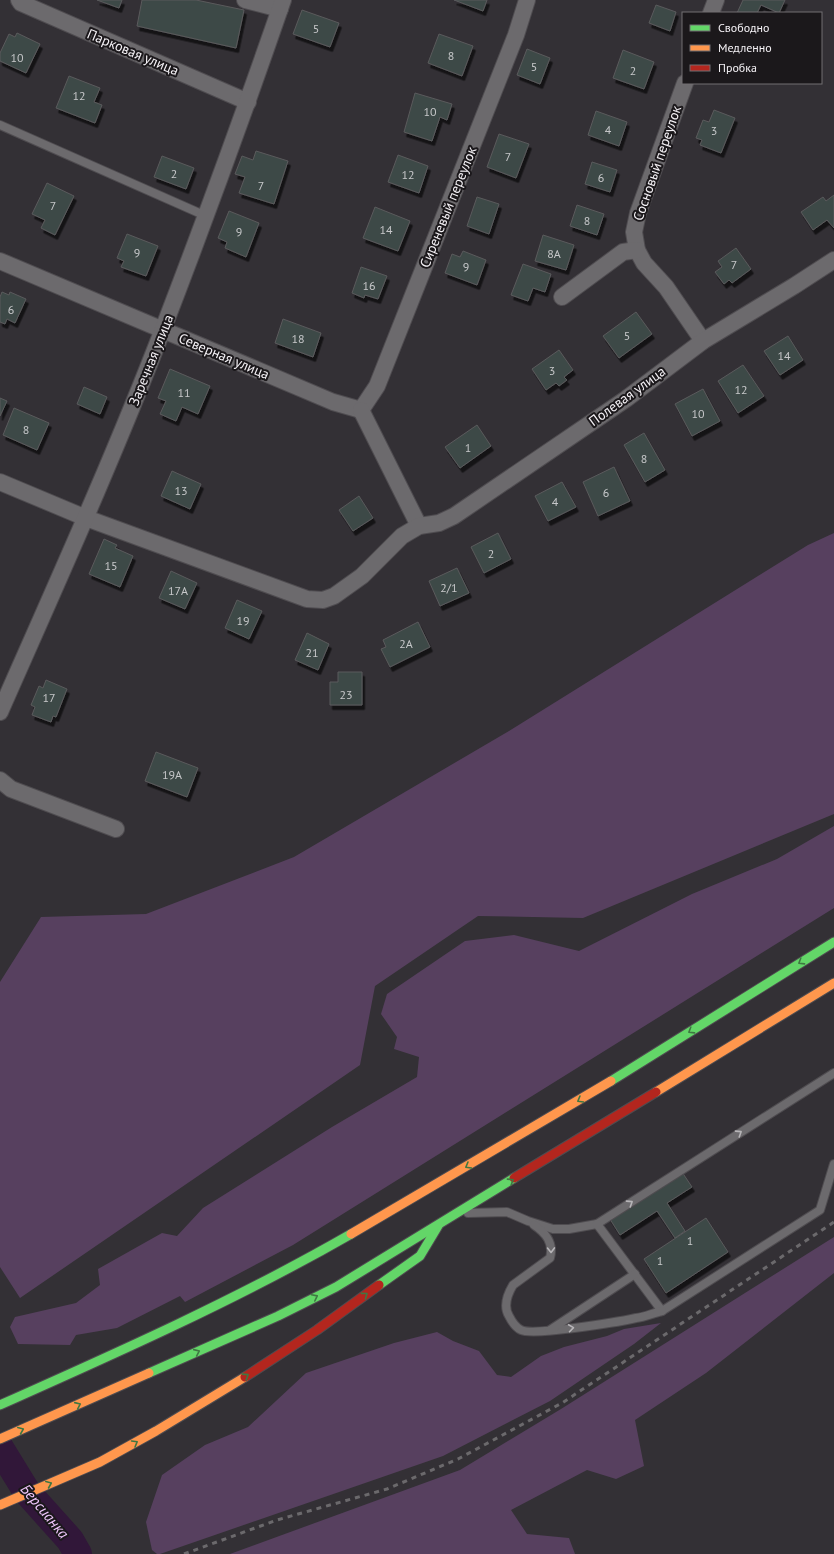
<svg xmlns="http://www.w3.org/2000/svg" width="834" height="1554" font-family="'PT Sans',sans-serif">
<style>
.green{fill:#57405f}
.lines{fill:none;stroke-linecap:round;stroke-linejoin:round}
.river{stroke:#311739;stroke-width:28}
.building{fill:#3e4947;stroke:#5a5a5c;filter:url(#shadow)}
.lane-casing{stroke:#4f4c50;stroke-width:10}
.street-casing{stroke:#4f4c50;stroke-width:18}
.fast-casing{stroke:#4f4c50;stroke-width:11}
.slow-casing{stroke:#4f4c50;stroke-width:11}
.jam-casing{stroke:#4f4c50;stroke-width:11}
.lane{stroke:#6c6a6d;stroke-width:8}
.street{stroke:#6c6a6d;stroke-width:16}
.fast{stroke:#63d668;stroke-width:9}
.slow{stroke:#ff974d;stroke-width:9}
.jam{stroke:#b3261e;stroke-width:9}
.rail{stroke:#6b696c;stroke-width:3;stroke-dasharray:5 5;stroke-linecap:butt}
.oneway{stroke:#3f7742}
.oneway2{stroke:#b7b5b8}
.labels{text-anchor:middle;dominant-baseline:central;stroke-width:4;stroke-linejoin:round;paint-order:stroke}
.number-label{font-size:12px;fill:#c7c8ca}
.street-label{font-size:14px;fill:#f5f2f6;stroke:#1b181b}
.water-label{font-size:15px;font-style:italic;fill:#f2c8fe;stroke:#1b181b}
</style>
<defs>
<filter id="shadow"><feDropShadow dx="2.5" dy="4.5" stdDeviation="0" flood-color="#0009"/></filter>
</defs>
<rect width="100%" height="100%" fill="#333035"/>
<g class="green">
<path d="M 834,533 L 834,814 L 583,918 L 478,916 L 375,986 L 360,1065 L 20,1298 L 0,1267 L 0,982 L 41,917 L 146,914 L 294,857 L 509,731 L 808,545 Z"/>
<path d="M 834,826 L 834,908 L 293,1245 L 185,1302 L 180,1296 L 117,1328 L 76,1335 L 70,1345 L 18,1344 L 10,1327 L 15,1317 L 76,1303 L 100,1285 L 98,1269 L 162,1233 L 177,1236 L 203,1208 L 332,1127 L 417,1077 L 419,1057 L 394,1049 L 397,1037 L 381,1014 L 387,994 L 465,941 L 514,935 L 579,951 L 692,894 L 777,859 Z"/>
<path d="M 834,1237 L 834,1273 L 706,1373 L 635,1420 L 644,1466 L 616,1479 L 587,1470 L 511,1510 L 527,1534 L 569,1538 L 575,1554 L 230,1554 L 460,1470 L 561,1409 Z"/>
<path d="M 661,1323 L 634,1344 L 550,1401 L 443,1456 L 160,1554 L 157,1554 L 152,1550 L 146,1522 L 162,1475 L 205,1445 L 248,1427 L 306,1373 L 394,1343 L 437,1332 L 453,1341 L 479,1351 L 497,1375 L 511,1377 L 541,1356 L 564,1347 L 607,1336 L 624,1329 Z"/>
</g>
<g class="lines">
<path class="river" d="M 0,1448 L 27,1492 L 70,1540 L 78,1554"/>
</g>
<g class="building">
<path d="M 97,0 L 122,0 L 119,8 Z"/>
<path d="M 142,0 L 196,0 L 244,10 L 236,48 L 137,26 Z"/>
<path d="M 454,0 L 487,0 L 483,11 Z"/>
<path d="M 743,0 L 785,0 L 779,13 L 761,5 L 757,13 L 737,13 Z"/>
<path d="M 656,5 L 676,12 L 670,31 L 649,23 Z"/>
<path d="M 302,10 L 339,23 L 330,47 L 293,34 Z"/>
<path d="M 17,33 L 40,44 L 26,73 L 0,61 L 0,53 L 9,34 L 15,37 Z"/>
<path d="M 439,34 L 473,46 L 462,76 L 428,63 Z"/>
<path d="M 527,49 L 550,58 L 540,84 L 517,75 Z"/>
<path d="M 623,50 L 654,62 L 644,89 L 613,78 Z"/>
<path d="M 69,76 L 100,88 L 94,102 L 102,105 L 95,123 L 56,108 Z"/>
<path d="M 415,93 L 452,104 L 447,120 L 440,117 L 432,141 L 404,132 Z"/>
<path d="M 714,110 L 735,118 L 721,153 L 700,145 L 702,140 L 696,138 L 703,120 L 709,122 Z"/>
<path d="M 596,111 L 627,122 L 619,146 L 588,135 Z"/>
<path d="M 499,134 L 529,144 L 516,178 L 487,167 Z"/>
<path d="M 256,151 L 288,161 L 274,204 L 239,193 L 245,177 L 235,174 L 242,156 L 253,160 Z"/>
<path d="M 398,155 L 428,166 L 419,193 L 388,182 Z"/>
<path d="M 162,156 L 194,168 L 186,189 L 154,177 Z"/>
<path d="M 592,162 L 617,170 L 610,192 L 585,184 Z"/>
<path d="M 47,183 L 74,196 L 55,235 L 41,228 L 45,220 L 32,214 Z"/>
<path d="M 834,195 L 834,228 L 827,220 L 813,230 L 801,212 L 823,197 L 826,201 Z"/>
<path d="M 477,197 L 499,204 L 489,234 L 467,226 Z"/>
<path d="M 577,205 L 604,214 L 597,235 L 570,226 Z"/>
<path d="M 375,207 L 410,221 L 398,251 L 363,238 Z"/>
<path d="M 229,211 L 259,223 L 246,257 L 225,248 L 227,242 L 218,238 Z"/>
<path d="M 127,234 L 158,246 L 146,276 L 121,267 L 124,261 L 117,258 Z"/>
<path d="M 543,235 L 574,245 L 566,270 L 535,261 Z"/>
<path d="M 736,248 L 751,269 L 732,283 L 729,280 L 724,284 L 715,272 L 722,267 L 718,261 Z"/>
<path d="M 463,251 L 486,260 L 477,285 L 445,273 L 452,254 L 460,257 Z"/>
<path d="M 523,264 L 551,274 L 545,292 L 533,288 L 528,301 L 511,295 Z"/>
<path d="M 361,267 L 387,276 L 378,299 L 365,295 L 364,298 L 352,293 Z"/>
<path d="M 2,292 L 9,295 L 10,292 L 26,299 L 15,323 L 7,319 L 5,324 L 0,322 L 0,297 Z"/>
<path d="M 636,312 L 652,334 L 619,358 L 603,336 Z"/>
<path d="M 283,319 L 321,333 L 313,357 L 275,343 Z"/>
<path d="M 788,336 L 803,360 L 780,375 L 764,351 Z"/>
<path d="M 559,350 L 573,370 L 564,377 L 567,380 L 559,386 L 556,383 L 546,390 L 532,369 Z"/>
<path d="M 743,365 L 764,396 L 738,413 L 718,381 Z"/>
<path d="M 170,369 L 210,386 L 198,414 L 182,407 L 176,421 L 160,414 L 166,401 L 158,398 Z"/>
<path d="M 84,387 L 107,397 L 100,414 L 77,404 Z"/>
<path d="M 703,389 L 720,421 L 692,436 L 675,404 Z"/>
<path d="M 0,398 L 7,401 L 0,416 Z"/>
<path d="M 14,408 L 49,423 L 37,450 L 3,435 Z"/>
<path d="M 477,425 L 491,446 L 460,468 L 445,447 Z"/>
<path d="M 644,433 L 665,470 L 645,482 L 624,445 Z"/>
<path d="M 614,467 L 630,501 L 598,516 L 583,482 Z"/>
<path d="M 172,471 L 201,484 L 190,509 L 161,496 Z"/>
<path d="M 562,482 L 576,507 L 548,521 L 535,496 Z"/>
<path d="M 359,496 L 373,518 L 353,531 L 339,510 Z"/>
<path d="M 498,533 L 511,559 L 484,573 L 471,547 Z"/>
<path d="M 104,539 L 117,545 L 115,548 L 133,556 L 120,587 L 89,574 Z"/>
<path d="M 457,568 L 469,593 L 440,606 L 429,581 Z"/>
<path d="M 171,571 L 197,583 L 185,609 L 159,598 Z"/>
<path d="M 237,600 L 262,611 L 249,639 L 225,628 Z"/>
<path d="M 418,622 L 430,647 L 390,667 L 381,649 L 386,647 L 383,640 Z"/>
<path d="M 307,633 L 329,644 L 318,670 L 295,660 Z"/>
<path d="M 338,672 L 362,672 L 362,705 L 330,705 L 330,682 L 338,682 Z"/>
<path d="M 46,680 L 67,689 L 56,717 L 53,716 L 51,722 L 32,715 L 35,707 L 31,705 L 39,686 L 43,688 Z"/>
<path d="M 156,752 L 198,768 L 187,797 L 145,781 Z"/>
<path d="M 680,1169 L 692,1187 L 667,1203 L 685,1231 L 675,1238 L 657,1211 L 620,1235 L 608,1216 Z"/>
<path d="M 706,1218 L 728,1252 L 666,1293 L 644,1259 Z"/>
</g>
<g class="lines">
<defs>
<g id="lane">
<path d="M 0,125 L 206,216"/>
<path d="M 468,1213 L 507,1212 L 528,1221 L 553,1229 L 569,1229 L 597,1224 L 834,1073"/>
<path d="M 597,1224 L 662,1311 L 820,1210 L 834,1164"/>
<path d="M 534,1225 C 546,1233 554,1243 550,1258 L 513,1285 C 507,1295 503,1306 509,1316 C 512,1322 515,1327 521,1330 C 533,1336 618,1322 636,1318 C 645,1317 653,1313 662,1311"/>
<path d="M 550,1330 L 635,1274"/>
</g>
<g id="street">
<path d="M 19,0 L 21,3 L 248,102"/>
<path d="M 245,0 L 280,9"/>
<path d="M 711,13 L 716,0"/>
<path d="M 685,83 L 638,213 L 634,232 L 637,250 L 644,263 L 666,287 L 703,341"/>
<path d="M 0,261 L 333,402 L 361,410"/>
<path d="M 562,297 L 623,252 L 637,250"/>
<path d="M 361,410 L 377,386 L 516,35 L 527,0"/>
<path d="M 361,410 L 419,526"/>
<path d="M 0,482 L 86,518 L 307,599 L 323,600 L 334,596 L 362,576 L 402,536 L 419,526 L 439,523 L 454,516 L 626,399 L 703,341 L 794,286 L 834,260"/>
<path d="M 0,712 C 56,585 113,459 163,329 C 205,220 245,110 283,0"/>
<path d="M 0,780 L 11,789 L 116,829"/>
</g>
<g id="fast">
<path d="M 611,1081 L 834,942"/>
<path d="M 379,1285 L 420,1256 L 438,1226"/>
<path d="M 149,1373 L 278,1316 L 336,1287 L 514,1178"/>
<path d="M 0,1405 C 119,1352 238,1299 351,1234"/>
</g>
<g id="slow">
<path d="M 656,1092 L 834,983"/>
<path d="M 351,1234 L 611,1081"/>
<path d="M 0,1439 L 149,1373"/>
<path d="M 0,1505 L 100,1462 L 156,1431 L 245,1377"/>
</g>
<g id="jam">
<path d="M 514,1178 L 656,1092"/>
<path d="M 245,1377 L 317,1330 L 379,1285"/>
</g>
</defs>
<use href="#lane" class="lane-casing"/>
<use href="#street" class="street-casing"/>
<use href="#fast" class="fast-casing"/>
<use href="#slow" class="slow-casing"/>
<use href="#jam" class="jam-casing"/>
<use href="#lane" class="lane"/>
<use href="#street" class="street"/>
<use href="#fast" class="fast"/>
<use href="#slow" class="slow"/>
<use href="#jam" class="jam"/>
<path class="rail" d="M 184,1554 L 277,1520 L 387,1489 L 458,1459 L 562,1403 L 834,1222"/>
</g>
<defs><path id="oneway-chevron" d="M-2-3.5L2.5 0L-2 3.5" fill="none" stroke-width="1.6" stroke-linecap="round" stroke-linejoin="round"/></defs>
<g class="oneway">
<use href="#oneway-chevron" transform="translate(801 962) rotate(148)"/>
<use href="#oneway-chevron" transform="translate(691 1031) rotate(148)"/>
<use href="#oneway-chevron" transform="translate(580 1100) rotate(150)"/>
<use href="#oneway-chevron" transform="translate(468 1166) rotate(150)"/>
<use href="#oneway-chevron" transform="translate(511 1181) rotate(-32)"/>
<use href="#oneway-chevron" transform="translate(365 1295) rotate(-36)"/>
<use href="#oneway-chevron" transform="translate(315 1297) rotate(-27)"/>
<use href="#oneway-chevron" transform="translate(197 1352) rotate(-24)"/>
<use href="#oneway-chevron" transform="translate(246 1376) rotate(-33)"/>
<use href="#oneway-chevron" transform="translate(78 1405) rotate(-24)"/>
<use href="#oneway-chevron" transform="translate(21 1430) rotate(-23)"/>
<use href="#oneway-chevron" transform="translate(135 1443) rotate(-30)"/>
<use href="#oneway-chevron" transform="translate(49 1484) rotate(-23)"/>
</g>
<g class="oneway2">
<use href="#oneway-chevron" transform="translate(739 1133) rotate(-33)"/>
<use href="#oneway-chevron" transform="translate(630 1203) rotate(-33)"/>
<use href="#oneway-chevron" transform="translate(551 1250) rotate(89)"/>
<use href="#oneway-chevron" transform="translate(571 1328) rotate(-8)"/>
</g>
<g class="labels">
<g class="number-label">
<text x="316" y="28">5</text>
<text x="451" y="55">8</text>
<text x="17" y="57">10</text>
<text x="534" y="66">5</text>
<text x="633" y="70">2</text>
<text x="79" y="95">12</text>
<text x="430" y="111">10</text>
<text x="608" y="129">4</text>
<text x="714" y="130">3</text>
<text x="508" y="156">7</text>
<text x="174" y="173">2</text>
<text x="408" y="174">12</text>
<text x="601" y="177">6</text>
<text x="261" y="185">7</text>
<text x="53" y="205">7</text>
<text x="587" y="220">8</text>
<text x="386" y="229">14</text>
<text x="239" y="231">9</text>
<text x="137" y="252">9</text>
<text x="554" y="253">8А</text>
<text x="734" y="264">7</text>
<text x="466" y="266">9</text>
<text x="369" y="285">16</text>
<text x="11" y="309">6</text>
<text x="627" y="335">5</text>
<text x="298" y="338">18</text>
<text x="784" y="355">14</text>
<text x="552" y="370">3</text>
<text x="741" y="389">12</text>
<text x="184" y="392">11</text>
<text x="698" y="413">10</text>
<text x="26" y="429">8</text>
<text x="468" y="447">1</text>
<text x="644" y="458">8</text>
<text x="181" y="490">13</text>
<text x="606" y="492">6</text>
<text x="555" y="501">4</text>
<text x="491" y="553">2</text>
<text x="111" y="565">15</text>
<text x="449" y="587">2/1</text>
<text x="178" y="590">17А</text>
<text x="243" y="620">19</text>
<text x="406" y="643">2А</text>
<text x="312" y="652">21</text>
<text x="346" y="694">23</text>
<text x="49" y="697">17</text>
<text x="172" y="774">19А</text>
<text x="690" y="1240">1</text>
<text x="660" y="1260">1</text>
</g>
<g class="street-label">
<text transform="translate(133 52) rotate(23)">Парковая улица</text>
<text transform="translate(657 163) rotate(-71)">Сосновый переулок</text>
<text transform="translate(448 207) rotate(-68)">Сиреневый переулок</text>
<text transform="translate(224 356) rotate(23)">Северная улица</text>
<text transform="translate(151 360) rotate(-68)">Заречная улица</text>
<text transform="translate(627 396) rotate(-36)">Полевая улица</text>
</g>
<g class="water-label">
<text transform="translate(45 1511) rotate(50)">Берсианка</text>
</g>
</g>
<rect x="682" y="12" width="140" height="72" fill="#1b181b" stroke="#726f73"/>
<rect x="690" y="25" width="20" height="6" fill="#63d668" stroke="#726f73"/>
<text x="718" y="32" font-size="12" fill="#f5f2f6">Свободно</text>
<rect x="690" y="45" width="20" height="6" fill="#ff974d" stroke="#726f73"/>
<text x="718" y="52" font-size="12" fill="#f5f2f6">Медленно</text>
<rect x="690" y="65" width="20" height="6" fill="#b3261e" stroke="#726f73"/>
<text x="718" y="72" font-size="12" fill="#f5f2f6">Пробка</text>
</svg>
